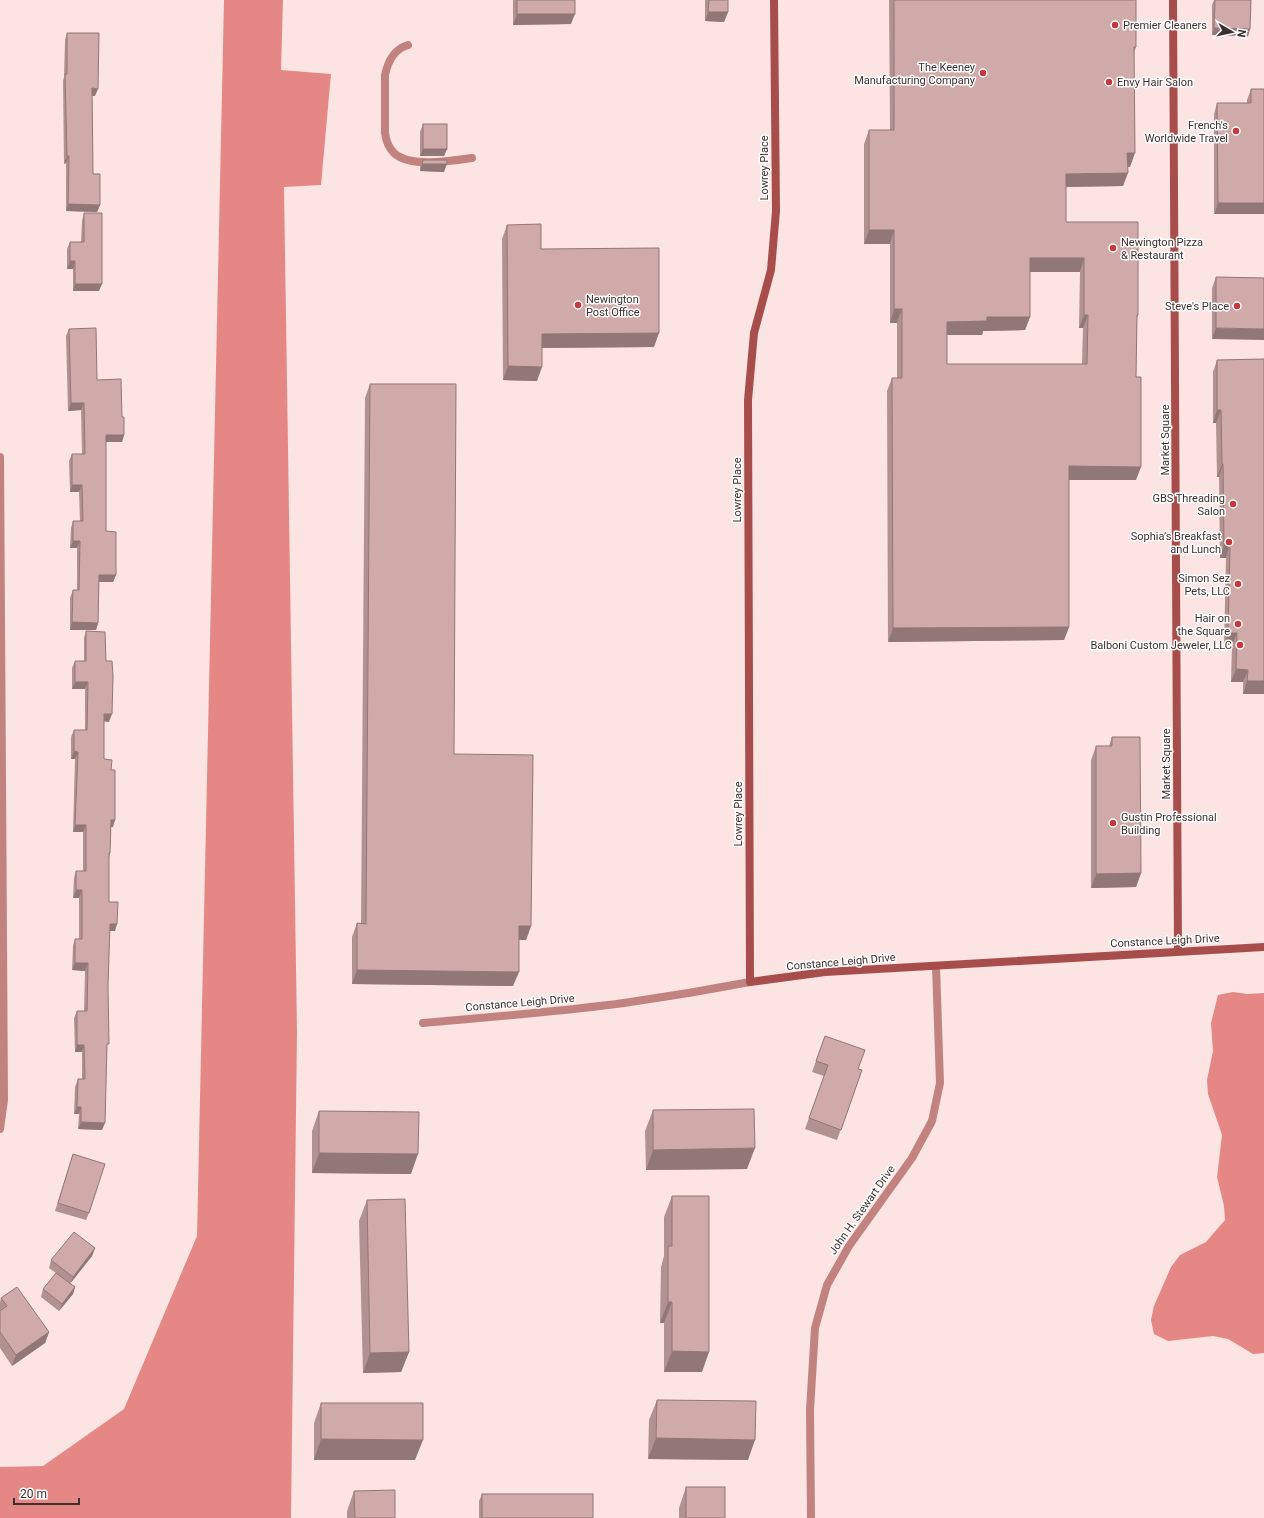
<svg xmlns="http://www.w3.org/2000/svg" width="1264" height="1518" font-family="Roboto,sans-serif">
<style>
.forest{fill:#e58885}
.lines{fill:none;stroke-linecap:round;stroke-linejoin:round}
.lane{stroke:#c28380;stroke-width:8}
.street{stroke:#c28380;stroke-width:8}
.secondary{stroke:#a74e4d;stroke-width:8}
.wall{fill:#b29290;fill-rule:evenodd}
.shaded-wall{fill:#917776}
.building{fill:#cfaaa8;stroke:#917776;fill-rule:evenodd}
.poi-dot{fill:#c6373f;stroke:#fff;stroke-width:1.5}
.labels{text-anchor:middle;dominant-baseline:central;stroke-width:3;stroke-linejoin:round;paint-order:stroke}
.poi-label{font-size:11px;fill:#3e2f2e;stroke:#fff;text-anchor:end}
.street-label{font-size:11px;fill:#3e2f2e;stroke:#fff}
</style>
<rect width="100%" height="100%" fill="#fce4e3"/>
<g class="forest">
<path d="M 224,0 L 283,0 L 281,70 L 331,74 L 321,185 L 284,187 L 297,1032 L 291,1518 L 0,1518 L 0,1467 L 43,1466 L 124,1409 L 197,1236 Z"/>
<path d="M 1233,992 L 1247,994 L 1264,993 L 1264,1353 L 1253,1354 L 1228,1339 L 1213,1336 L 1168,1341 L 1154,1334 L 1151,1320 L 1154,1306 L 1171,1267 L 1180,1255 L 1206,1242 L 1225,1220 L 1224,1206 L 1217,1177 L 1222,1135 L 1208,1094 L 1207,1080 L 1213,1051 L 1211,1023 L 1218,995 Z"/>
</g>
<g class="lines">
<path class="lane" d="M 408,45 C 394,49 388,61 385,75 L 385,133 C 386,141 388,147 394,153 C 410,168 451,161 472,158"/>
<g class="street">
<path d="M 0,457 L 4,1100 L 0,1129"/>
<path d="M 423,1023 C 490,1017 557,1012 624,1003 C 666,997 708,990 750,982"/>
<path d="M 811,1518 L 810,1410 L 815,1328 L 827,1285 L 849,1246 L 912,1158 L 932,1121 L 940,1083 L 936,966"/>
</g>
<g class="secondary">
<path d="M 774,0 L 776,211 L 771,270 L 754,333 L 748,400 L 750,982 L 825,972 L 1264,947"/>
<path d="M 1173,0 L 1178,951"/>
</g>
</g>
<g class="wall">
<path d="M 513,0 L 575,0 L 571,24 L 513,25 Z"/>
<path d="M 705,0 L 728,0 L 728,12 L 724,22 L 705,21 Z"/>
<path d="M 889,0 L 1136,0 L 1136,47 L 1134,53 L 1130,167 L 1127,167 L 1123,186 L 1066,187 L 1066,222 L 1138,315 L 1137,318 L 1136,377 L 1136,480 L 1069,480 L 1069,627 L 1064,640 L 888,642 L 887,391 L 892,378 L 897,378 L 897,323 L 890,323 L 890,244 L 864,244 L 864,144 L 869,130 L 890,130 ZM 1030,272 L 1080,272 L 1079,328 L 1083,328 L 1082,364 L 947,364 L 947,335 L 982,335 L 983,331 L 1025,330 L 1030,317 Z"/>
<path d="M 1214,0 L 1251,0 L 1250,29 L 1248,36 L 1212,35 L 1212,5 Z"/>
<path d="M 67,33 L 95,96 L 92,96 L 93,174 L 100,205 L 97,212 L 66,211 L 66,163 L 64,164 L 63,81 L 64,77 L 65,40 Z"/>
<path d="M 1251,89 L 1264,89 L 1214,214 L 1214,114 L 1217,103 L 1247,103 L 1247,100 Z"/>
<path d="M 423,124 L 447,149 L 444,156 L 420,156 L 420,132 Z"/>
<path d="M 423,160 L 444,172 L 420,171 L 420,167 Z"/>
<path d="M 84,213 L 99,291 L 73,291 L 73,269 L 67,269 L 67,249 L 70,242 L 81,242 L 82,221 Z"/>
<path d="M 507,225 L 541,249 L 654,347 L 542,348 L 537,381 L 503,380 L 502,239 Z"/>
<path d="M 1216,277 L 1264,278 L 1212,339 L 1212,288 Z"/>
<path d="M 69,329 L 97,380 L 122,417 L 124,435 L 122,442 L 106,442 L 106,531 L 116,575 L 113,582 L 99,582 L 98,623 L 96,630 L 70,630 L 70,598 L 73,590 L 77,590 L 77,548 L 70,548 L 71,528 L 73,521 L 80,521 L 79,492 L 70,492 L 69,461 L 72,454 L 82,454 L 81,410 L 68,411 L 66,336 Z"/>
<path d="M 1264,359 L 1264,694 L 1243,694 L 1243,682 L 1231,682 L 1232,645 L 1224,645 L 1226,558 L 1220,558 L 1219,477 L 1217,477 L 1216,423 L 1213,423 L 1213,372 L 1217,360 Z"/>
<path d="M 370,384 L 454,754 L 531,926 L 526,940 L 519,940 L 513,986 L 352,984 L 352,937 L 357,923 L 361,923 L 365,398 Z"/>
<path d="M 86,631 L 106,661 L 109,722 L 104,721 L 104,759 L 111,770 L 113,827 L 111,827 L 110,853 L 109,858 L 109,902 L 115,931 L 109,931 L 107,1049 L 102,1130 L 78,1129 L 79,1114 L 74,1114 L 75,1087 L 78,1079 L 82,1079 L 82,1052 L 75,1052 L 74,1018 L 77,1011 L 84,1011 L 85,971 L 72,970 L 73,946 L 75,939 L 79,939 L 79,898 L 73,898 L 74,878 L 76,871 L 83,871 L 83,832 L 73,832 L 75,759 L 71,759 L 71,737 L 74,730 L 85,730 L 85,689 L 72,689 L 72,668 L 75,661 L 84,661 L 84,638 Z"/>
<path d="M 1112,737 L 1141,873 L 1136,887 L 1091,888 L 1091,760 L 1096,746 L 1109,746 Z"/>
<path d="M 821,1047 L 858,1069 L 862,1070 L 837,1140 L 805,1129 L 824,1076 L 812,1072 Z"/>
<path d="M 653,1110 L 747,1169 L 646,1170 L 645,1131 Z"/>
<path d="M 319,1111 L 411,1174 L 312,1173 L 312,1131 Z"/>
<path d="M 73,1154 L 89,1213 L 86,1220 L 55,1211 Z"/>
<path d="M 672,1196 L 702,1372 L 664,1372 L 664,1323 L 660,1323 L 661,1267 L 664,1256 L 664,1217 Z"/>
<path d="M 367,1200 L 409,1352 L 401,1372 L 363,1373 L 359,1221 Z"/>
<path d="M 95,1248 L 92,1256 L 70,1283 L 75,1287 L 73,1294 L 59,1311 L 41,1297 L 43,1289 L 56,1273 L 49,1268 L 51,1260 Z"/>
<path d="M 1,1298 L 49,1332 L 45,1343 L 12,1366 L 0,1348 L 0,1302 Z"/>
<path d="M 657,1400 L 748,1460 L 648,1459 L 649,1420 Z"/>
<path d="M 321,1403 L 415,1460 L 314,1460 L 314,1423 Z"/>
<path d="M 686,1487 L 725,1518 L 679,1518 L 679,1508 Z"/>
<path d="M 354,1491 L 395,1518 L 347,1518 L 347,1511 Z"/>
<path d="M 482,1494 L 593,1518 L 479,1518 L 479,1501 Z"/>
</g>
<g class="shaded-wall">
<path d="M 708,12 L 728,12 L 724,22 L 705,21 Z"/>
<path d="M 517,14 L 575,14 L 571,24 L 513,25 Z"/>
<path d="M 1214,28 L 1250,29 L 1248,36 L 1212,35 Z"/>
<path d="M 92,88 L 98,89 L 95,96 L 90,96 Z"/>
<path d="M 423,149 L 447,149 L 444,156 L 420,156 Z"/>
<path d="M 1127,153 L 1135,153 L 1130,167 L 1122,167 Z"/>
<path d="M 67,156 L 69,156 L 66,163 L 64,164 Z"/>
<path d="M 422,164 L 447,164 L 444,172 L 420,171 Z"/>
<path d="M 1128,173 L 1123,186 L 1061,187 L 1066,174 Z"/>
<path d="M 1218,203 L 1264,203 L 1264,214 L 1214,214 Z"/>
<path d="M 68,204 L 100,205 L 97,212 L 66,211 Z"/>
<path d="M 869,230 L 894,230 L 890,244 L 864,244 Z"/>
<path d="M 1030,258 L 1084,258 L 1080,272 L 1026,272 Z"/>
<path d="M 70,261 L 75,261 L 73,269 L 67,269 Z"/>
<path d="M 75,284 L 102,284 L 99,291 L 73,291 Z"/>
<path d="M 894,309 L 902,309 L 897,323 L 890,323 Z"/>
<path d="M 1084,315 L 1088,315 L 1083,328 L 1079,328 Z"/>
<path d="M 987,317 L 1030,317 L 1025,330 L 983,331 L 982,335 L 942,335 L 947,322 Z"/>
<path d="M 1216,328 L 1264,329 L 1264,340 L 1212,339 Z"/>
<path d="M 659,333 L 654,347 L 537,348 L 542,334 Z"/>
<path d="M 508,366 L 542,367 L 537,381 L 503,380 Z"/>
<path d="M 71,403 L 84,403 L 81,410 L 68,411 Z"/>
<path d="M 1217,410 L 1221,410 L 1216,423 L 1213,423 Z"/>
<path d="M 106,435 L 124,435 L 122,442 L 103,442 Z"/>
<path d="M 1222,464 L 1223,464 L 1219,477 L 1217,477 Z"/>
<path d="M 1069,466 L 1141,467 L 1136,480 L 1064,480 Z"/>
<path d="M 72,485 L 82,485 L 79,492 L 70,492 Z"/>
<path d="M 73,541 L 80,541 L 77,548 L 70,548 Z"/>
<path d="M 1224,545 L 1230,545 L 1226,558 L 1220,558 Z"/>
<path d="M 99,575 L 116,575 L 113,582 L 97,582 Z"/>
<path d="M 72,622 L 98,623 L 96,630 L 70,630 Z"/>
<path d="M 1069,627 L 1064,640 L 888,642 L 893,628 Z"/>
<path d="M 1228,633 L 1237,633 L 1232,645 L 1224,645 Z"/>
<path d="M 1236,669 L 1248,670 L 1243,682 L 1231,682 Z"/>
<path d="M 1247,681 L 1264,681 L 1264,694 L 1243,694 Z"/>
<path d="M 75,682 L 88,682 L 85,689 L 72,689 Z"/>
<path d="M 104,714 L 112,714 L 109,722 L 101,721 Z"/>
<path d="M 74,751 L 78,752 L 75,759 L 71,759 Z"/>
<path d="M 111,820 L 115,820 L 113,827 L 108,827 Z"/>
<path d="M 75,825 L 86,825 L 83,832 L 73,832 Z"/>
<path d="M 1141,873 L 1136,887 L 1091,888 L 1096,874 Z"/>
<path d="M 76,890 L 82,890 L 79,898 L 73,898 Z"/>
<path d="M 110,924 L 117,924 L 115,931 L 107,931 Z"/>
<path d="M 519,926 L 531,926 L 526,940 L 514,940 Z"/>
<path d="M 75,963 L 88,963 L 85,971 L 72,970 Z"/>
<path d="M 357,970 L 519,972 L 513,986 L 352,984 Z"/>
<path d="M 77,1045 L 84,1045 L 82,1052 L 75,1052 Z"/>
<path d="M 77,1107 L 81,1107 L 79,1114 L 74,1114 Z"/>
<path d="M 81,1122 L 105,1123 L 102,1130 L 78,1129 Z"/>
<path d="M 755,1148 L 747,1169 L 646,1170 L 653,1150 Z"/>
<path d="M 319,1153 L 418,1154 L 411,1174 L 312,1173 Z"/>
<path d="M 95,1248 L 92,1256 L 70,1284 L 73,1277 Z"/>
<path d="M 75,1287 L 73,1294 L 59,1311 L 62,1304 Z"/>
<path d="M 668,1302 L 672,1302 L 664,1323 L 660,1323 Z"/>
<path d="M 49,1332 L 45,1343 L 12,1366 L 16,1355 Z"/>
<path d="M 672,1351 L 709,1352 L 702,1372 L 664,1372 Z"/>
<path d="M 409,1352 L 401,1372 L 363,1373 L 370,1353 Z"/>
<path d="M 656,1438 L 755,1440 L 748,1460 L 648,1459 Z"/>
<path d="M 321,1439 L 423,1440 L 415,1460 L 314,1460 Z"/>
</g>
<g class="building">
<rect x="517" y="0" width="58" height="14"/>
<path d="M 709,0 L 728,0 L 728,12 L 708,12 Z"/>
<path d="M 894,0 L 1136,0 L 1136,47 L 1134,47 L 1135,153 L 1127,153 L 1128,173 L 1066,174 L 1066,222 L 1138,222 L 1138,315 L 1137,315 L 1136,377 L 1141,377 L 1141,467 L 1069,466 L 1069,627 L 893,628 L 892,378 L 902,378 L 902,309 L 894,309 L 894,230 L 869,230 L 869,130 L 894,130 ZM 1030,258 L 1084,258 L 1084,315 L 1088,315 L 1087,364 L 947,364 L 947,322 L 987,321 L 987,317 L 1030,317 Z"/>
<path d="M 1215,0 L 1251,0 L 1250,29 L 1214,28 Z"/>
<path d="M 67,33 L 99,33 L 98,89 L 92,88 L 93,174 L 100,174 L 100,205 L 68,204 L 69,156 L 67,156 L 65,74 L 67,74 Z"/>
<path d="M 1251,89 L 1264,89 L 1264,203 L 1218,203 L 1217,103 L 1251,103 Z"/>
<rect x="423" y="124" width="24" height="25"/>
<path d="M 423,160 L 447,160 L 447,164 L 422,164 Z"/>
<path d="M 84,213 L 102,213 L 102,284 L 75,284 L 75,261 L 70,261 L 70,242 L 84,242 Z"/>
<path d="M 541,224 L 541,249 L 659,248 L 659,333 L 542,334 L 542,367 L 508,366 L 507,225 Z"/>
<path d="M 1216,277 L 1264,278 L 1264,329 L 1216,328 Z"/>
<path d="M 96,328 L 97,380 L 121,379 L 122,417 L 124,417 L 124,435 L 106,435 L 106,531 L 116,532 L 116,575 L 99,575 L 98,623 L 72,622 L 73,590 L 79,590 L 80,541 L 73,541 L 73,521 L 83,521 L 82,485 L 72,485 L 72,454 L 85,454 L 84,403 L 71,403 L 69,329 Z"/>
<path d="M 1264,359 L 1264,681 L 1247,681 L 1248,670 L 1236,669 L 1237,633 L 1228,633 L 1230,545 L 1224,545 L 1223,464 L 1222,464 L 1221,410 L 1217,410 L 1217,360 Z"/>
<path d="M 370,384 L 456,384 L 454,754 L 533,755 L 531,926 L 519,926 L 519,972 L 357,970 L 357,923 L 366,924 Z"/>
<path d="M 86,631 L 105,632 L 106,661 L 112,661 L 113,676 L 112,714 L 104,714 L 104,759 L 112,760 L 111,770 L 115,770 L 115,820 L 111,820 L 110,853 L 109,853 L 109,902 L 118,902 L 117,924 L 110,924 L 108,986 L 109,1044 L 107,1044 L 105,1123 L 81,1122 L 81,1107 L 77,1107 L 78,1079 L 85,1079 L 84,1045 L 77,1045 L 77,1011 L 87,1011 L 88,963 L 75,963 L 75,939 L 82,939 L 82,890 L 76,890 L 76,871 L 86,871 L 86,825 L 75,825 L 78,752 L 74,751 L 74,730 L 87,730 L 88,682 L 75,682 L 75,661 L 86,661 Z"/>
<path d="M 1112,737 L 1140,737 L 1141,873 L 1096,874 L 1096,746 L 1112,746 Z"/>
<path d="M 825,1036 L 865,1050 L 858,1069 L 862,1070 L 841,1130 L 809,1118 L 828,1065 L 816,1061 Z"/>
<path d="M 754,1109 L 755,1148 L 653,1150 L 653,1110 Z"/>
<path d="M 319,1111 L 419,1112 L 418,1154 L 319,1153 Z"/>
<path d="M 73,1154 L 105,1164 L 89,1213 L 58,1203 Z"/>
<path d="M 672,1196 L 709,1196 L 709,1352 L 672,1351 L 672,1302 L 668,1302 L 668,1246 L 672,1246 Z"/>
<path d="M 405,1199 L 409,1352 L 370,1353 L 367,1200 Z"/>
<path d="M 74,1232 L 95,1248 L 73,1277 L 51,1260 Z"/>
<path d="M 56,1273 L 75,1287 L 62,1304 L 43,1289 Z"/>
<path d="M 17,1287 L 49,1332 L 16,1355 L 0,1332 L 0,1311 L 7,1306 L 1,1298 Z"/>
<path d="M 657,1400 L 756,1401 L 755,1440 L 656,1438 Z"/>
<path d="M 321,1403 L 423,1403 L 423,1440 L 321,1439 Z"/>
<rect x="686" y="1487" width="39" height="31"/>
<path d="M 395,1490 L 395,1518 L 355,1518 L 354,1491 Z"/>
<rect x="482" y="1494" width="111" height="24"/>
</g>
<g class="poi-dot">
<circle cx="1115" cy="25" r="4"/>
<circle cx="983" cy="73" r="4"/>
<circle cx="1109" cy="82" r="4"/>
<circle cx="1236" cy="131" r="4"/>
<circle cx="1113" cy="248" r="4"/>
<circle cx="578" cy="305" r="4"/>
<circle cx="1237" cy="306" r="4"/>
<circle cx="1233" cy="504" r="4"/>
<circle cx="1229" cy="542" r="4"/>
<circle cx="1238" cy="584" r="4"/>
<circle cx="1238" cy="624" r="4"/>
<circle cx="1240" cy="645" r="4"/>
<circle cx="1113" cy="823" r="4"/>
</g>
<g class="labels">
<g class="poi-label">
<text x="1123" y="25" text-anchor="start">Premier Cleaners</text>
<text x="975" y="67">The Keeney<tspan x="975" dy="13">Manufacturing Company</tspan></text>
<text x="1117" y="82" text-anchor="start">Envy Hair Salon</text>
<text x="1228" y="125">French's<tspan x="1228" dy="13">Worldwide Travel</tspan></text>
<text x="1121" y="242" text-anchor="start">Newington Pizza<tspan x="1121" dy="13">&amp; Restaurant</tspan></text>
<text x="586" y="299" text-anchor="start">Newington<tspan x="586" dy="13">Post Office</tspan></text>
<text x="1229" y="306">Steve's Place</text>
<text x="1225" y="498">GBS Threading<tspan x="1225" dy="13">Salon</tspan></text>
<text x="1221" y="536">Sophia’s Breakfast<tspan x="1221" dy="13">and Lunch</tspan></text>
<text x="1230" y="578">Simon Sez<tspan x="1230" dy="13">Pets, LLC</tspan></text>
<text x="1230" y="618">Hair on<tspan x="1230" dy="13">the Square</tspan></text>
<text x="1232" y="645">Balboni Custom Jeweler, LLC</text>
<text x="1121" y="817" text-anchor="start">Gustin Professional<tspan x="1121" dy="13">Building</tspan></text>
</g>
<g class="street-label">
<text transform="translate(764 168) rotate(-90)">Lowrey Place</text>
<text transform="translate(1165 440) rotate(-90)">Market Square</text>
<text transform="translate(737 490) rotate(-90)">Lowrey Place</text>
<text transform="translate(1166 764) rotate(-90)">Market Square</text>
<text transform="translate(738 814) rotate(-90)">Lowrey Place</text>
<text transform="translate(1165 941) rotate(-3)">Constance Leigh Drive</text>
<text transform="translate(841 962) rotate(-5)">Constance Leigh Drive</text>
<text transform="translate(520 1003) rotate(-5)">Constance Leigh Drive</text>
<text transform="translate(862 1210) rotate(-55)">John H. Stewart Drive</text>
</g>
</g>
<g transform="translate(1232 32) rotate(99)" stroke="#ffffff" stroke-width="3" paint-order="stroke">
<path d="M0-3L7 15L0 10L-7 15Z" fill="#3e2f2e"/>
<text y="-6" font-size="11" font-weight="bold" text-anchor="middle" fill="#3e2f2e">N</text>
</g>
<path d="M14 1498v6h65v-6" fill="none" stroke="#3e2f2e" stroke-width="2"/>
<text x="20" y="1498" font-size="12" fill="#3e2f2e" stroke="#ffffff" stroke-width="3" paint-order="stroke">20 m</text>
</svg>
